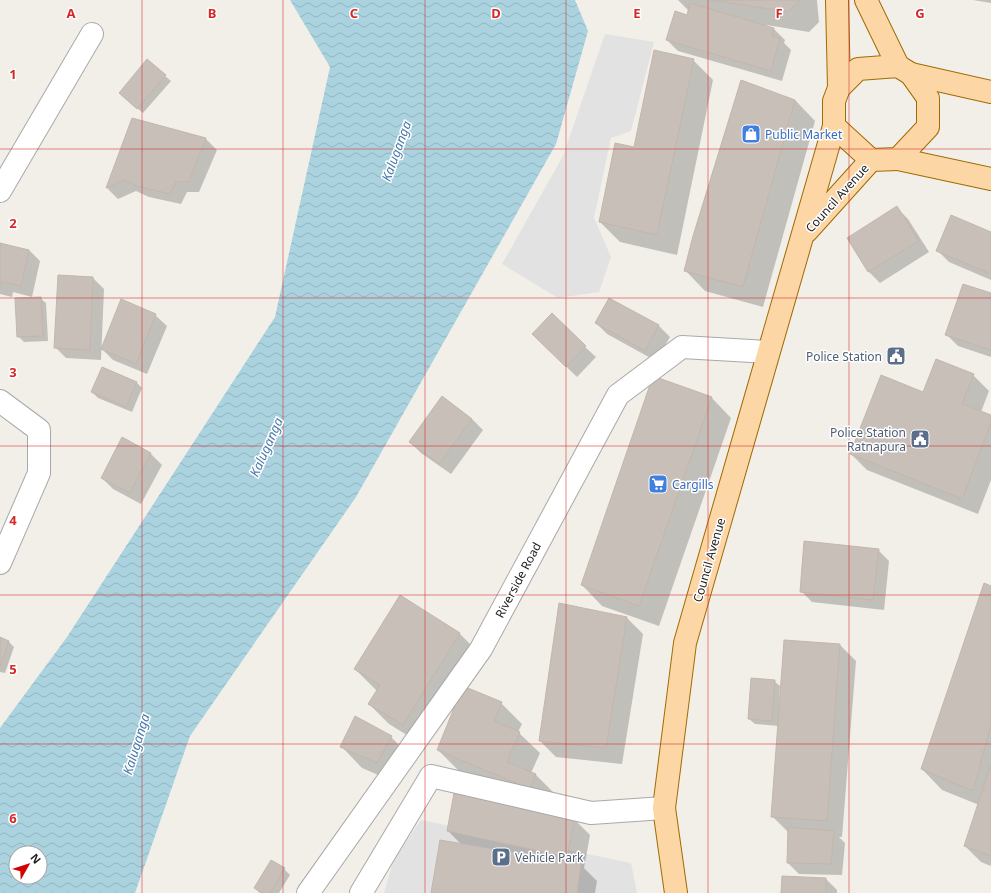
<svg xmlns="http://www.w3.org/2000/svg" width="991" height="893" font-family="'Noto Sans',sans-serif">
<style>
.parking{fill:#e2e2e2}
.water{fill:url(#water-waves);fill-rule:evenodd}
.shadow{fill:#0003}
.building{fill:#c7bfb8;stroke:#c4b6ab}
.lines{fill:none;stroke-linecap:round;stroke-linejoin:round}
.minor-casing{stroke:#a9a9a9;stroke-width:24}
.major-casing{stroke:#a06b00;stroke-width:24}
.minor{stroke:#fff;stroke-width:22}
.major{stroke:#fcd6a4;stroke-width:22}
.grid{fill:none;stroke:#d62828;stroke-width:1;stroke-opacity:0.55}
.labels{text-anchor:middle;dominant-baseline:central;stroke-width:3;stroke-linejoin:round;paint-order:stroke}
.shop-label{font-size:12px;fill:#366cbe;stroke:#fff;text-anchor:start}
.street-label{font-size:12px;fill:#222;stroke:#fff}
.service-label{font-size:12px;fill:#4e5e75;stroke:#fff;text-anchor:end}
.water-label{font-size:13px;font-style:italic;fill:#4a7aab;stroke:#fff}
.grid-label{font-size:13px;text-anchor:middle;font-weight:bold;fill:#d62828;stroke:#fff;stroke-width:3;stroke-linejoin:round;paint-order:stroke}
</style>
<defs>
<pattern id="water-waves" width="16" height="10" patternUnits="userSpaceOnUse"><rect width="16" height="10" fill="#aad3df"/><path d="M0 5q4-4 8 0t8 0" fill="none" stroke="#92b5bf"/></pattern>
</defs>
<rect width="100%" height="100%" fill="#f2efe9"/>
<g class="parking">
<path d="M 605,34 L 654,42 L 631,131 L 611,138 L 594,218 L 611,257 L 599,292 L 558,298 L 502,264 L 563,156 Z"/>
<path d="M 421,820 L 631,863 L 637,893 L 384,893 L 392,865 L 399,852 Z"/>
</g>
<path class="water" d="M 290,0 L 575,0 L 588,31 L 556,144 L 356,497 L 190,736 L 135,893 L 0,893 L 0,728 L 67,637 L 275,317 L 330,67 ZM 16,853 L 40,853 L 40,877 L 16,877 Z"/>
<g class="shadow">
<path d="M 678,0 L 817,0 L 819,22 L 809,32 L 767,25 L 767,27 L 774,29 L 785,40 L 784,43 L 791,50 L 782,81 L 678,51 L 667,40 L 688,16 L 689,11 Z"/>
<path d="M 973,0 L 991,0 L 991,3 Z"/>
<path d="M 693,60 L 713,80 L 677,255 L 620,242 L 600,222 L 634,148 Z"/>
<path d="M 165,76 L 171,81 L 143,113 L 125,98 Z"/>
<path d="M 795,100 L 815,121 L 763,307 L 705,291 L 685,270 Z"/>
<path d="M 133,119 L 206,139 L 217,150 L 199,192 L 187,192 L 181,204 L 149,197 L 136,191 L 118,199 L 107,188 Z"/>
<path d="M 897,208 L 908,219 L 929,252 L 880,283 L 869,272 L 849,238 Z"/>
<path d="M 991,233 L 991,280 L 949,262 L 938,251 Z"/>
<path d="M 0,244 L 29,250 L 40,261 L 32,297 L 13,292 L 12,297 L 0,294 Z"/>
<path d="M 93,278 L 104,289 L 101,360 L 66,358 L 55,347 Z"/>
<path d="M 991,294 L 991,357 L 958,346 L 947,335 Z"/>
<path d="M 40,298 L 46,303 L 48,341 L 24,342 L 18,336 Z"/>
<path d="M 610,299 L 659,326 L 670,337 L 656,361 L 607,334 L 596,323 Z"/>
<path d="M 155,315 L 167,326 L 147,374 L 113,360 L 102,349 Z"/>
<path d="M 544,345 L 585,347 L 596,357 L 577,377 Z"/>
<path d="M 973,375 L 989,391 L 981,412 L 991,416 L 991,480 L 978,514 L 867,470 L 851,454 L 923,393 Z"/>
<path d="M 136,382 L 142,388 L 132,412 L 98,398 L 92,392 Z"/>
<path d="M 711,397 L 731,418 L 659,626 L 602,606 L 582,585 Z"/>
<path d="M 442,398 L 472,419 L 483,430 L 451,474 L 421,453 L 410,442 Z"/>
<path d="M 122,439 L 151,454 L 162,465 L 141,504 L 113,489 L 102,478 Z"/>
<path d="M 878,550 L 889,561 L 884,610 L 812,602 L 801,591 Z"/>
<path d="M 991,587 L 991,866 L 981,862 L 965,846 L 979,805 L 942,790 L 922,769 Z"/>
<path d="M 627,618 L 643,634 L 622,764 L 556,757 L 540,741 Z"/>
<path d="M 459,633 L 480,654 L 423,745 L 389,724 L 369,704 L 377,691 L 355,669 Z"/>
<path d="M 0,639 L 9,642 L 14,647 L 5,673 L 0,672 Z"/>
<path d="M 840,645 L 856,661 L 842,837 L 839,837 L 845,843 L 842,875 L 799,874 L 788,863 L 789,833 L 772,816 L 779,726 L 755,724 L 749,719 L 774,681 L 780,686 L 779,703 L 780,704 Z"/>
<path d="M 501,703 L 522,724 L 518,732 L 540,753 L 531,773 L 535,774 L 556,795 L 550,808 L 458,770 L 438,750 Z"/>
<path d="M 391,737 L 411,757 L 397,783 L 362,768 L 342,747 Z"/>
<path d="M 574,819 L 590,835 L 584,868 L 597,881 L 595,893 L 432,893 L 462,845 L 448,831 Z"/>
<path d="M 271,862 L 284,869 L 290,875 L 279,893 L 260,893 L 255,888 Z"/>
<path d="M 826,879 L 837,890 L 837,893 L 782,893 Z"/>
</g>
<g class="building">
<path d="M 711,0 L 799,0 L 799,1 L 789,12 Z"/>
<path d="M 690,3 L 774,28 L 772,36 L 780,38 L 771,71 L 666,40 L 675,11 L 687,15 Z"/>
<path d="M 654,50 L 694,59 L 657,235 L 599,222 L 615,143 L 634,147 Z"/>
<path d="M 147,59 L 166,75 L 137,109 L 119,93 Z"/>
<path d="M 741,80 L 795,100 L 743,287 L 684,271 L 693,236 Z"/>
<path d="M 132,118 L 206,138 L 189,182 L 176,182 L 170,194 L 137,186 L 124,180 L 106,188 Z"/>
<path d="M 897,206 L 919,241 L 868,272 L 847,238 Z"/>
<path d="M 951,215 L 991,232 L 991,274 L 936,251 Z"/>
<path d="M 0,243 L 29,250 L 21,286 L 2,282 L 0,286 Z"/>
<path d="M 58,275 L 93,277 L 90,350 L 54,348 Z"/>
<path d="M 963,284 L 991,293 L 991,350 L 945,335 Z"/>
<path d="M 41,297 L 43,336 L 17,337 L 15,298 Z"/>
<path d="M 609,298 L 659,325 L 645,351 L 595,323 Z"/>
<path d="M 121,299 L 156,314 L 136,364 L 101,349 Z"/>
<path d="M 552,313 L 586,346 L 566,367 L 532,334 Z"/>
<path d="M 936,359 L 974,374 L 962,404 L 991,415 L 991,423 L 962,499 L 850,454 L 881,375 L 923,392 Z"/>
<path d="M 102,367 L 137,382 L 126,407 L 91,392 Z"/>
<path d="M 653,376 L 712,397 L 639,606 L 581,585 Z"/>
<path d="M 442,396 L 472,419 L 439,464 L 409,442 Z"/>
<path d="M 122,437 L 151,453 L 130,493 L 101,478 Z"/>
<path d="M 804,541 L 879,549 L 873,600 L 800,592 Z"/>
<path d="M 984,583 L 991,586 L 991,725 L 973,791 L 921,769 Z"/>
<path d="M 400,595 L 460,633 L 403,725 L 368,704 L 380,685 L 354,669 Z"/>
<path d="M 559,603 L 627,617 L 606,748 L 539,741 Z"/>
<path d="M 0,637 L 9,641 L 0,667 Z"/>
<path d="M 784,640 L 840,644 L 827,821 L 771,817 Z"/>
<path d="M 751,678 L 775,680 L 772,721 L 748,719 Z"/>
<path d="M 463,686 L 502,702 L 494,721 L 520,732 L 507,762 L 536,774 L 530,789 L 437,750 Z"/>
<path d="M 355,716 L 392,736 L 377,763 L 340,747 Z"/>
<path d="M 991,764 L 991,856 L 964,846 Z"/>
<path d="M 454,793 L 575,818 L 567,857 L 447,831 Z"/>
<path d="M 788,827 L 834,831 L 831,864 L 787,863 Z"/>
<path d="M 440,840 L 581,864 L 577,893 L 431,893 Z"/>
<path d="M 271,860 L 285,868 L 270,893 L 262,893 L 254,888 Z"/>
<path d="M 782,876 L 826,878 L 826,893 L 781,893 Z"/>
</g>
<g class="lines">
<defs>
<g id="minor">
<path d="M 0,191 L 92,34"/>
<path d="M 0,401 L 39,430 L 39,473 L 0,563"/>
<path d="M 308,893 L 481,649 L 618,395 L 682,347 L 768,352"/>
<path d="M 361,893 L 431,776 L 591,813 L 664,808"/>
</g>
<g id="major">
<path d="M 837,0 L 839,88"/>
<path d="M 866,0 L 898,66"/>
<path d="M 898,66 L 911,74 L 928,98 L 928,127 L 898,159 L 871,160 L 834,126 L 834,101 L 839,88 L 858,69 Z"/>
<path d="M 911,74 L 991,92"/>
<path d="M 898,159 L 991,179"/>
<path d="M 807,231 L 871,160"/>
<path d="M 676,893 L 664,808 L 685,643 L 834,126"/>
</g>
</defs>
<use href="#minor" class="minor-casing"/>
<use href="#major" class="major-casing"/>
<use href="#minor" class="minor"/>
<use href="#major" class="major"/>
</g>
<path class="grid" d="M 142,0 L 142,893M 283,0 L 283,893M 425,0 L 425,893M 566,0 L 566,893M 708,0 L 708,893M 849,0 L 849,893M 0,149 L 991,149M 0,298 L 991,298M 0,446 L 991,446M 0,595 L 991,595M 0,744 L 991,744"/>
<defs>
<symbol id="shop-square" viewBox="-11 -11 22 22"><rect x="-9" y="-9" width="18" height="18" rx="4" fill="#3f7fe0" stroke="#fff"/><path d="M-5-2.5h2.3a2.7 3.5 0 0 1 5.4 0H5L5.5 6h-11ZM-1.5-2.5h3a1.5 2.3 0 0 0-3 0Z" fill="#fff"/></symbol>
<symbol id="civic-square" viewBox="-11 -11 22 22"><rect x="-9" y="-9" width="18" height="18" rx="4" fill="#5c6f8a" stroke="#fff"/><path d="M-.6-6.5H3V-4.5H.6V-3L4-1V1h2V6H-6V1h2V-1L-.6-3ZM-1.2 2.5V6h2.4V2.5Z" fill="#fff"/></symbol>
<symbol id="supermarket-square" viewBox="-11 -11 22 22"><rect x="-9" y="-9" width="18" height="18" rx="4" fill="#3f7fe0" stroke="#fff"/><path d="M-6-5.5h2.5l.6 2H6L4.5 2H-2.5L-4.4-4H-6ZM-1.5 3.2a1.3 1.3 0 1 0 .1 0ZM3 3.2a1.3 1.3 0 1 0 .1 0Z" fill="#fff"/></symbol>
<symbol id="parking-square" viewBox="-11 -11 22 22"><rect x="-9" y="-9" width="18" height="18" rx="4" fill="#5c6f8a" stroke="#fff"/><path d="M-3.5-5.5H1a3.5 3.5 0 0 1 0 7H-1V5.5H-3.5ZM-1-3.4V-.6H.8a1.4 1.4 0 0 0 0-2.8Z" fill="#fff"/></symbol>
</defs>
<g fill-rule="evenodd">
<use href="#shop-square" x="740" y="123" width="22" height="22"/>
<use href="#civic-square" x="885" y="345" width="22" height="22"/>
<use href="#civic-square" x="909" y="428" width="22" height="22"/>
<use href="#supermarket-square" x="647" y="473" width="22" height="22"/>
<use href="#parking-square" x="490" y="846" width="22" height="22"/>
</g>
<g class="labels">
<g class="shop-label">
<text x="765" y="134">Public Market</text>
<text x="672" y="484">Cargills</text>
</g>
<g class="street-label">
<text transform="translate(837 198) rotate(-48)">Council Avenue</text>
<text transform="translate(709 560) rotate(-74)">Council Avenue</text>
<text transform="translate(518 580) rotate(-62)">Riverside Road</text>
</g>
<g class="service-label">
<text x="882" y="356">Police Station</text>
<text x="906" y="432">Police Station<tspan x="906" dy="14">Ratnapura</tspan></text>
<text x="515" y="857" text-anchor="start">Vehicle Park</text>
</g>
<g class="water-label">
<text transform="translate(396 151) rotate(-70)">Kaluganga</text>
<text transform="translate(266 447) rotate(-66)">Kaluganga</text>
<text transform="translate(136 744) rotate(-73)">Kaluganga</text>
</g>
</g>
<g class="grid-label">
<text x="71" y="18">A</text>
<text x="212" y="18">B</text>
<text x="354" y="18">C</text>
<text x="496" y="18">D</text>
<text x="637" y="18">E</text>
<text x="779" y="18">F</text>
<text x="920" y="18">G</text>
<text x="13" y="79">1</text>
<text x="13" y="228">2</text>
<text x="13" y="377">3</text>
<text x="13" y="525">4</text>
<text x="13" y="674">5</text>
<text x="13" y="823">6</text>
</g>
<g transform="translate(28 865) rotate(51)"><circle r="19" fill="#ffffff" stroke="#a7a7a7"/>
<path d="M0-3L7 15L0 10L-7 15Z" fill="#d40000"/>
<text y="-6" font-size="11" font-weight="bold" text-anchor="middle" fill="#222222">N</text>
</g>
</svg>
